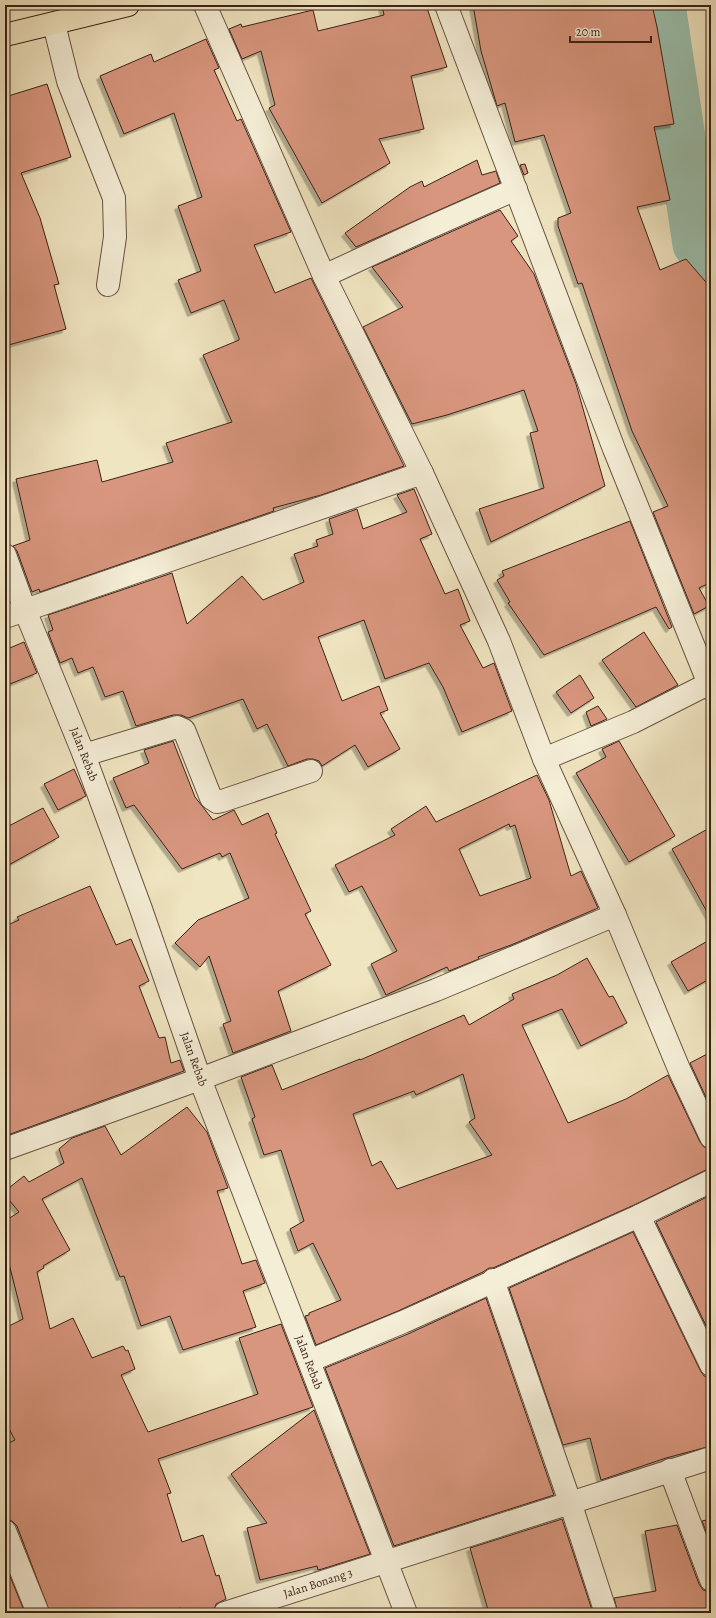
<svg xmlns="http://www.w3.org/2000/svg" width="716" height="1618" font-family="Alegreya,serif">
<style>
.lines{fill:none;stroke-linecap:round;stroke-linejoin:round}
.river{stroke:#9bc0ad;stroke-width:49}
.building{fill:#d8967e;stroke:#3a2217;fill-rule:evenodd;filter:url(#shadow)}
.street-casing{stroke:#685342;stroke-width:24}
.primary-casing{stroke:#3a2217;stroke-width:24}
.street{stroke:#f5eed7;stroke-width:22}
.primary{stroke:#f0e5c1;stroke-width:22}
.labels{text-anchor:middle;dominant-baseline:central;stroke-width:4;stroke-linejoin:round;paint-order:stroke}
.street-label{font-size:12px;fill:#3a2217;stroke:#f5eed7}
</style>
<defs>
<filter id="shadow"><feDropShadow dx="-3.5" dy="3.5" stdDeviation="0" flood-color="#0004"/></filter>
</defs>
<rect width="100%" height="100%" fill="#f0e5c1"/>
<filter id="stains"><feTurbulence type="fractalNoise" baseFrequency=".005" numOctaves="4"/><feColorMatrix values="0 0 0 0 .2 0 0 0 0 .09 0 0 0 0 .02 0 0 0 .5 -.17"/></filter>
<radialGradient id="worn" r=".72"><stop offset=".6" stop-color="#630" stop-opacity="0"/><stop offset="1" stop-color="#630" stop-opacity=".3"/></radialGradient>
<g class="lines">
<path class="river" d="M 661,5 L 697,244 L 711,258"/>
</g>
<g class="building">
<path d="M 382,5 L 426,5 L 447,67 L 411,76 L 424,129 L 379,139 L 390,163 L 322,203 L 269,108 L 275,105 L 261,51 L 242,59 L 229,29 L 241,24 L 242,27 L 313,10 L 318,31 L 384,15 Z"/>
<path d="M 473,5 L 652,5 L 657,27 L 674,124 L 654,127 L 670,200 L 637,207 L 660,270 L 686,259 L 711,288 L 711,582 L 699,588 L 709,606 L 694,614 L 653,512 L 668,506 L 632,431 L 582,283 L 578,284 L 558,226 L 558,218 L 571,213 L 544,135 L 515,142 L 505,103 L 497,106 L 495,99 L 481,51 Z"/>
<path d="M 206,39 L 219,68 L 214,70 L 237,121 L 241,119 L 291,232 L 254,245 L 275,293 L 311,278 L 404,466 L 321,495 L 273,508 L 274,511 L 40,592 L 39,589 L 32,592 L 17,551 L 13,546 L 30,540 L 16,479 L 97,460 L 102,482 L 173,462 L 166,443 L 232,422 L 203,355 L 239,340 L 239,338 L 224,300 L 191,313 L 178,280 L 201,271 L 178,206 L 202,197 L 174,113 L 124,134 L 100,76 L 151,54 L 154,62 Z"/>
<path d="M 47,84 L 71,157 L 21,173 L 40,218 L 59,284 L 54,285 L 66,329 L 5,346 L 5,97 Z"/>
<path d="M 477,160 L 482,175 L 496,171 L 500,183 L 356,247 L 345,233 L 410,187 L 422,181 L 424,187 Z"/>
<path d="M 525,164 L 528,173 L 524,175 L 520,165 Z"/>
<path d="M 500,210 L 518,236 L 511,241 L 534,274 L 576,384 L 605,486 L 491,542 L 479,509 L 544,488 L 530,433 L 538,431 L 524,390 L 447,415 L 412,424 L 363,327 L 403,307 L 372,267 Z"/>
<path d="M 414,489 L 432,534 L 420,539 L 445,594 L 458,589 L 470,621 L 460,625 L 483,668 L 494,663 L 512,711 L 462,732 L 443,687 L 429,663 L 385,679 L 364,620 L 318,637 L 342,701 L 379,686 L 388,710 L 380,713 L 400,749 L 368,767 L 355,745 L 322,766 L 319,761 L 313,759 L 307,759 L 288,766 L 267,724 L 257,729 L 243,699 L 188,718 L 181,715 L 173,715 L 136,726 L 123,691 L 105,697 L 93,667 L 78,673 L 72,658 L 60,663 L 48,632 L 53,630 L 48,615 L 172,573 L 187,624 L 242,576 L 263,600 L 304,582 L 294,554 L 318,546 L 316,540 L 333,534 L 329,519 L 357,509 L 363,529 L 407,512 L 397,495 Z"/>
<path d="M 630,521 L 672,627 L 669,629 L 656,607 L 544,655 L 508,603 L 510,602 L 497,580 L 504,576 L 502,571 Z"/>
<path d="M 644,632 L 678,685 L 636,707 L 602,660 Z"/>
<path d="M 24,642 L 37,673 L 5,686 L 5,650 Z"/>
<path d="M 580,675 L 594,698 L 571,713 L 556,692 Z"/>
<path d="M 598,706 L 607,719 L 591,726 L 586,712 Z"/>
<path d="M 173,741 L 195,797 L 213,820 L 234,810 L 242,825 L 268,813 L 277,833 L 275,834 L 311,911 L 305,914 L 331,965 L 278,991 L 291,1031 L 233,1053 L 223,1024 L 231,1021 L 209,956 L 200,967 L 175,943 L 198,920 L 249,898 L 230,853 L 222,857 L 220,853 L 182,869 L 134,805 L 126,808 L 113,778 L 149,763 L 144,750 Z"/>
<path d="M 619,741 L 675,836 L 629,862 L 576,773 L 606,757 L 602,749 Z"/>
<path d="M 74,769 L 86,796 L 58,810 L 44,784 Z"/>
<path d="M 537,775 L 549,800 L 571,876 L 581,871 L 598,908 L 511,945 L 478,957 L 479,959 L 449,971 L 447,967 L 386,995 L 371,964 L 397,951 L 362,886 L 349,892 L 335,865 L 395,835 L 391,829 L 426,806 L 436,822 ZM 509,824 L 510,827 L 515,825 L 531,878 L 480,896 L 459,849 Z"/>
<path d="M 43,808 L 59,837 L 5,867 L 5,828 Z"/>
<path d="M 711,827 L 711,919 L 672,849 Z"/>
<path d="M 90,886 L 116,945 L 131,939 L 149,981 L 139,986 L 159,1038 L 165,1037 L 171,1063 L 180,1060 L 184,1071 L 5,1136 L 5,926 L 19,920 L 17,917 Z"/>
<path d="M 711,939 L 711,978 L 688,991 L 671,962 Z"/>
<path d="M 587,958 L 609,997 L 613,996 L 627,1023 L 581,1046 L 562,1009 L 522,1025 L 568,1123 L 626,1099 L 668,1075 L 700,1142 L 704,1147 L 711,1149 L 711,1169 L 706,1170 L 634,1205 L 493,1268 L 489,1268 L 483,1272 L 398,1311 L 316,1345 L 305,1316 L 309,1315 L 309,1313 L 341,1300 L 313,1243 L 298,1251 L 290,1229 L 304,1221 L 281,1150 L 264,1155 L 252,1119 L 255,1117 L 241,1077 L 272,1065 L 282,1090 L 360,1059 L 360,1060 L 464,1015 L 469,1025 L 514,999 L 512,994 L 557,975 ZM 463,1074 L 475,1118 L 469,1122 L 492,1155 L 397,1189 L 381,1161 L 372,1166 L 353,1114 L 414,1091 L 416,1095 Z"/>
<path d="M 711,1052 L 711,1108 L 690,1063 Z"/>
<path d="M 187,1107 L 207,1132 L 228,1188 L 217,1191 L 242,1264 L 256,1260 L 265,1283 L 243,1291 L 256,1327 L 183,1350 L 170,1316 L 141,1326 L 124,1276 L 120,1277 L 82,1178 L 42,1199 L 70,1250 L 43,1266 L 44,1268 L 37,1272 L 50,1329 L 73,1318 L 92,1358 L 123,1346 L 126,1351 L 128,1350 L 135,1369 L 121,1375 L 148,1432 L 258,1394 L 239,1338 L 281,1324 L 313,1407 L 158,1459 L 171,1493 L 167,1494 L 182,1542 L 203,1535 L 216,1576 L 219,1575 L 226,1599 L 216,1604 L 213,1613 L 183,1613 L 181,1608 L 162,1613 L 50,1613 L 17,1526 L 12,1521 L 5,1519 L 5,1445 L 15,1440 L 5,1421 L 5,1328 L 23,1319 L 5,1248 L 5,1221 L 19,1212 L 5,1195 L 5,1191 L 24,1176 L 29,1182 L 64,1163 L 59,1149 L 72,1138 L 105,1126 L 121,1155 Z"/>
<path d="M 711,1195 L 711,1336 L 656,1222 Z"/>
<path d="M 633,1232 L 700,1370 L 704,1376 L 711,1377 L 711,1446 L 666,1458 L 601,1480 L 590,1438 L 563,1445 L 509,1288 Z"/>
<path d="M 486,1298 L 554,1495 L 394,1546 L 325,1368 L 408,1334 Z"/>
<path d="M 314,1410 L 370,1554 L 322,1569 L 318,1570 L 317,1566 L 260,1580 L 247,1528 L 267,1523 L 231,1474 Z"/>
<path d="M 562,1519 L 593,1613 L 489,1613 L 470,1548 Z"/>
<path d="M 711,1519 L 711,1544 L 702,1521 Z"/>
<path d="M 677,1525 L 699,1584 L 703,1590 L 711,1592 L 711,1613 L 618,1613 L 614,1598 L 656,1591 L 645,1531 Z"/>
<path d="M 5,1564 L 25,1613 L 5,1613 Z"/>
</g>
<g class="lines">
<defs>
<g id="street">
<path d="M 205,5 L 324,276 L 422,473 L 499,641 L 544,759 L 615,915 L 679,1069 L 711,1137"/>
<path d="M 446,5 L 614,449 L 711,689"/>
<path d="M 54,24 L 68,81 L 114,198 L 115,237 L 108,285"/>
<path d="M 324,276 L 419,232 L 516,189"/>
<path d="M 5,555 L 25,610 L 84,755 L 141,909 L 200,1079 L 406,1613"/>
<path d="M 5,617 L 422,473"/>
<path d="M 84,755 L 177,727 L 184,730 L 211,798 L 217,802 L 222,801 L 311,771"/>
<path d="M 544,759 L 633,722 L 708,684"/>
<path d="M 5,1149 L 200,1079 L 436,990 L 615,915"/>
<path d="M 639,1216 L 711,1365"/>
<path d="M 493,1280 L 570,1502 L 606,1613"/>
<path d="M 309,1361 L 403,1322 L 639,1216 L 711,1181"/>
<path d="M 670,1470 L 711,1580"/>
<path d="M 5,1531 L 38,1613"/>
<path d="M 225,1613 L 711,1458"/>
</g>
<path id="primary" d="M 5,35 L 128,5"/>
</defs>
<use href="#street" class="street-casing"/>
<use href="#primary" class="primary-casing"/>
<use href="#street" class="street"/>
<use href="#primary" class="primary"/>
</g>
<g class="labels">
<g class="street-label">
<text transform="translate(84 754) rotate(69)">Jalan Rebab</text>
<text transform="translate(194 1059) rotate(70)">Jalan Rebab</text>
<text transform="translate(309 1362) rotate(69)">Jalan Rebab</text>
<text transform="translate(318 1583) rotate(-18)">Jalan Bonang 3</text>
</g>
</g>
<rect width="716" height="1618" fill="none" stroke="#f0e5c1" stroke-width="20"/>
<rect x="6" y="6" width="704" height="1606" fill="none" stroke="#3a2217" stroke-width="2"/>
<rect x="10" y="10" width="696" height="1598" fill="none" stroke="#3a2217"/>
<path d="M570 36v6h81v-6" fill="none" stroke="#3a2217" stroke-width="2"/>
<text x="576" y="36" font-size="12" fill="#3a2217" stroke="#f5eed7" stroke-width="3" paint-order="stroke">20 m</text>
<rect width="100%" height="100%" filter="url(#stains)"/>
<rect width="100%" height="100%" fill="url(#worn)"/>
</svg>
